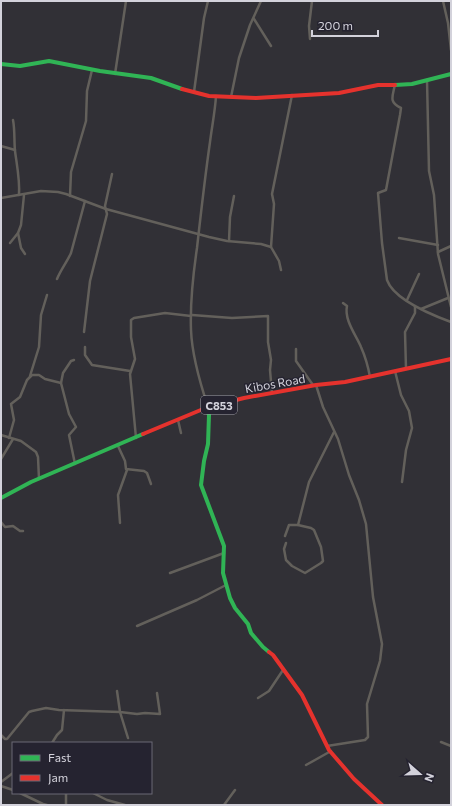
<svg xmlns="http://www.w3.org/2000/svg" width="452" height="806" font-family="Commissioner,sans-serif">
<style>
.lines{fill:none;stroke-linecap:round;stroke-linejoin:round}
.street{stroke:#63605b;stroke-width:2.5}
.fast{stroke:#30b455;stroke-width:4}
.jam{stroke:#e5322d;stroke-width:4}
.labels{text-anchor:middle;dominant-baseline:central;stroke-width:3;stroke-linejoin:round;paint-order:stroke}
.shield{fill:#252330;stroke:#9f9ea8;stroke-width:1}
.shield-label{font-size:11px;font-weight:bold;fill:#d3d2db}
.street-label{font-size:12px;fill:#d3d2db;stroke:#252330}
</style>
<rect width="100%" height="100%" fill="#313036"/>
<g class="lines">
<g class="street">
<path d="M 443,1 L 448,23 L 451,50"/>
<path d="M 254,19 L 271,46"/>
<path d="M 310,39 L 309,26 L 312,1"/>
<path d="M 115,74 L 126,1"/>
<path d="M 427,80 L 429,171 L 434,195 L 438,254 L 451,307"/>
<path d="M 395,84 C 393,96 388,102 401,108 L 400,115 L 386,190 L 378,193 L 382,243 L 387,280 C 394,300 432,315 451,322"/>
<path d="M 194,92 L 204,18 L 208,1"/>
<path d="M 231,97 L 239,58 L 250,25 L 261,1"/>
<path d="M 13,120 C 15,130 14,141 15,151 C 17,166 20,180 19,195"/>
<path d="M 1,146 L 15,150"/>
<path d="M 70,196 L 71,172 L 86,121 L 87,91 L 92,70"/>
<path d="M 1,198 L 41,191 L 58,192 L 66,194 L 106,209 L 209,237 L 227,241 L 261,244 L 271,247 L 279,261 L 281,270"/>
<path d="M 18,233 L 21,248 L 25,254"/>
<path d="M 399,238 L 438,245"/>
<path d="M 229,241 L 230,217 L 234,196"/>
<path d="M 10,243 L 18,233 L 21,225 L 24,195"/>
<path d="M 271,247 L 274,204 L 272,194 L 292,95"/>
<path d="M 438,252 L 451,246"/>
<path d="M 57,279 C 61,269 67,262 71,253 L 85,201"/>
<path d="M 407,300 L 419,274"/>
<path d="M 343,303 L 347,306 C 344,320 356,335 361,347 C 365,356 368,366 370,377"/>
<path d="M 421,309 L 448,298"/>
<path d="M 192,315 L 232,318 L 268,316 L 268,342 L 271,360 L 270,370 L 272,393"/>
<path d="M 84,332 L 90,281 L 107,214 L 105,206 L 112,174"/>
<path d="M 85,347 L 85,355 L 92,365 L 130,371"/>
<path d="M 296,349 L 296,361 L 313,385"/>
<path d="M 74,360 L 71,361 L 63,373 L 61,383 L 69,414 L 76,427 L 69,435 L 75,464"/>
<path d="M 406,369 L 405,332 L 415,313 L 415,306"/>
<path d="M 395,371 L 401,395 L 409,411 L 412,428 L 406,450 L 402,482"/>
<path d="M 30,376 L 39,347 L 41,315 L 47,295"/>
<path d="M 316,385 L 323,407 L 338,439 L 349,475 L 359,500 L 366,524 L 373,597 L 382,644 L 380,661 L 367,704 L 368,737 L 365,740 L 327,746"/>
<path d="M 208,407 C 200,383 192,356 191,330 C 190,303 193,275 197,248 C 201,212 205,177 210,142 C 212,126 215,112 216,96"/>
<path d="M 178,420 L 181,433"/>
<path d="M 1,435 L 21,441 L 36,452 L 38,457 L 39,479"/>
<path d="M 9,438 L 14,420 L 11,404 L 20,397 L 27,380 L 32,375 L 39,375 L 45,379 L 61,383"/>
<path d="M 136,438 L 130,374 L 135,359 L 131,337 L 131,320 L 134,318 L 165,313 L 191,316"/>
<path d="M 118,446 L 125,461 L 126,469 L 144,471 L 147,473 L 151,484"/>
<path d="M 1,459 L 13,439"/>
<path d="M 1,522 L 5,527 L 13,526 L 20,531 L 23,531"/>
<path d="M 120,523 L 118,495 L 127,470"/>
<path d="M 285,536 L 289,525 L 298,525 L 309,482 L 334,432"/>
<path d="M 286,543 L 284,549 L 286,560 L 292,566 L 305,573 L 321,563 L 323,561 L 321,547 L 314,530 L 311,528 L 298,525"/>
<path d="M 170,573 L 224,553"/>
<path d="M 137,626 L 197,600 L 226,585"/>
<path d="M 117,691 L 120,712 L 137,714 L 145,713 L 160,714 L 157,693"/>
<path d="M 258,698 L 269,691 L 283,670"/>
<path d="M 1,735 L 5,739 L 7,739 L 29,712 L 32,711 L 46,708 L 59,710 L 120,712 L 128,738"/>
<path d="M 441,742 L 451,746"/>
<path d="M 52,743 L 57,735 L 62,730 L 64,710"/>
<path d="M 306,765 L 331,751"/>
<path d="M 1,782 L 13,773"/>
<path d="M 1,786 L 13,790"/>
<path d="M 20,793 L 43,804 L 47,805"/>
<path d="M 66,793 L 66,805"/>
<path d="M 93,793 L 107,800 L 125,805"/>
<path d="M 224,805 L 235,790"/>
</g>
<g class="fast">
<path d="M 1,64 L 20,66 L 49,61 L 100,71 L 151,78 L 182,89"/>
<path d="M 395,85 L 412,84 L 451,74"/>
<path d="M 206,408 L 209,415 L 208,444 L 204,461 L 201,485 L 224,546 L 223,573 L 230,598 L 235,608 L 248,624 L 251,633 L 263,647 L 269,652"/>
<path d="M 1,498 L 31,482 L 143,434"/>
</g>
<g class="jam">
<path d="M 182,89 L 209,96 L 256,98 L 339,93 L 378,85 L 395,85"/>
<path d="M 143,434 L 208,407 L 244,398 L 316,385 L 345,382 L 451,359"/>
<path d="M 269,652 L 273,655 L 302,695 L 329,750 L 354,779 L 382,805"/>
</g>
</g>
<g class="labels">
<rect class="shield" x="201" y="396" width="36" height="18" rx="3"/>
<g class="shield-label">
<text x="219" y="405">C853</text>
</g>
<g class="street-label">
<text transform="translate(275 383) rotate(-10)">Kibos Road</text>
</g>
</g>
<rect width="452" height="806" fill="none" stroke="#d3d2db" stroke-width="4"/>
<rect x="12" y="742" width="140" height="52" fill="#252330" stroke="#6b6974"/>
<rect x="20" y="755" width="20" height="6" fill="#30b455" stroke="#6b6974"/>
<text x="48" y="762" font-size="12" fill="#d3d2db">Fast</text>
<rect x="20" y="775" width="20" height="6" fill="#e5322d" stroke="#6b6974"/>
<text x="48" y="782" font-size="12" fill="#d3d2db">Jam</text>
<g transform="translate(420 774) rotate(110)" stroke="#252330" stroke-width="3" paint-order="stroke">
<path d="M0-3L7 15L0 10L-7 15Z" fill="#d3d2db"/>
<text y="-6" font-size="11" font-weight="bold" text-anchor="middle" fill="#d3d2db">N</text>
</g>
<path d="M312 30v6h66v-6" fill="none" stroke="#d3d2db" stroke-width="2"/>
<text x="318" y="30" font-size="12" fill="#d3d2db" stroke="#252330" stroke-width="3" paint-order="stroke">200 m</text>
</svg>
